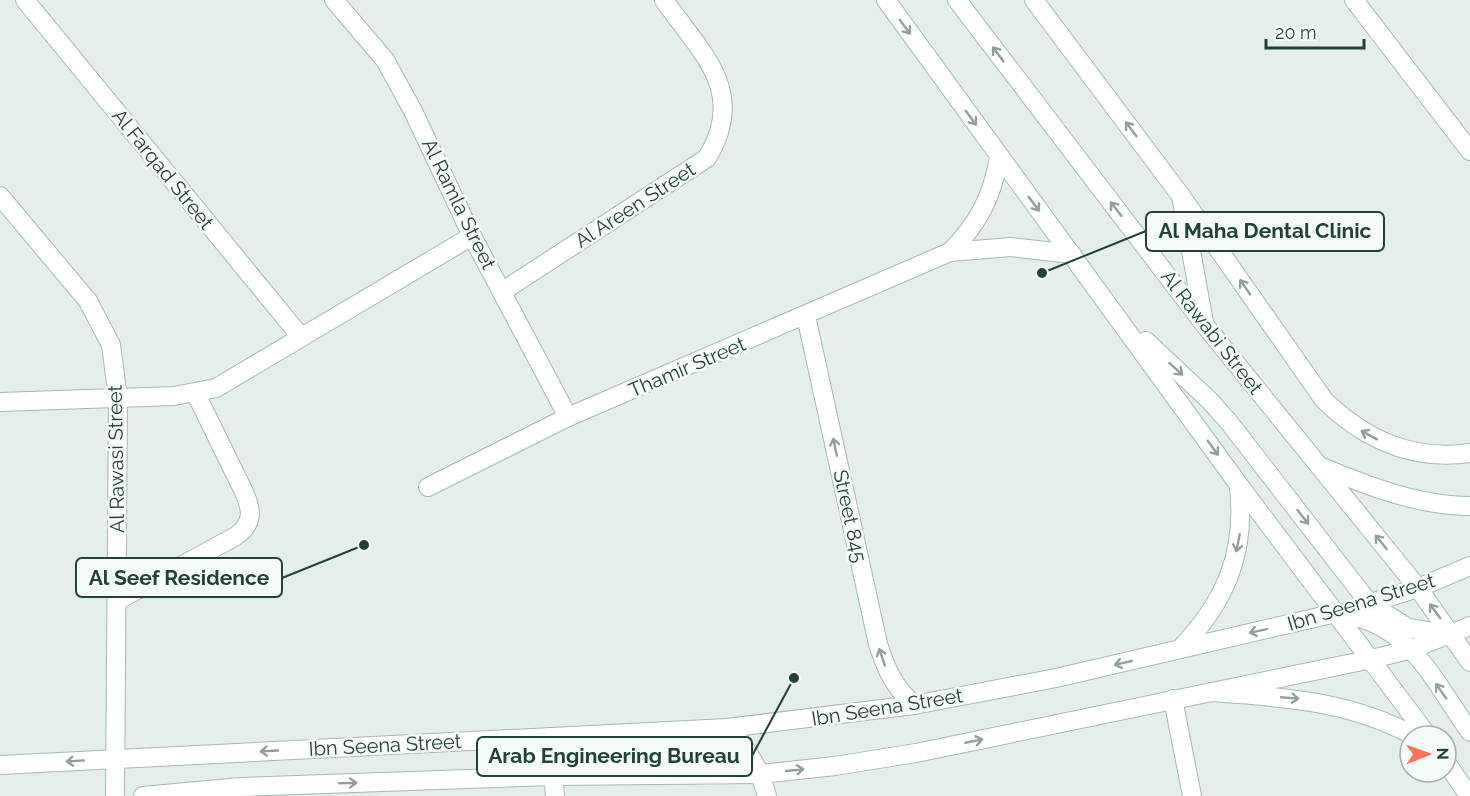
<svg xmlns="http://www.w3.org/2000/svg" width="1470" height="796" font-family="Raleway,sans-serif">
<style>
.lines{fill:none;stroke-linecap:round;stroke-linejoin:round}
.street-casing{stroke:#a6b8b0;stroke-width:20}
.secondary-casing{stroke:#a1bcb1;stroke-width:20}
.street{stroke:#fff;stroke-width:18}
.secondary{stroke:#fff;stroke-width:18}
.oneway{stroke:#90a09c}
.labels{text-anchor:middle;dominant-baseline:central;stroke-width:5;stroke-linejoin:round;paint-order:stroke}
.street-label{font-size:20px;fill:#214238;stroke:#f5fbf8}
.leader{fill:none;stroke:#214238;stroke-width:2}
.callout-dot{fill:#214238;stroke:#f5fbf8;stroke-width:2}
.callout{fill:#f5fbf8;stroke:#214238;stroke-width:2}
.callout-label{font-size:21px;text-anchor:middle;font-weight:bold;fill:#214238}
</style>
<rect width="100%" height="100%" fill="#e4efe9"/>
<g class="lines">
<defs>
<g id="street">
<path d="M 25,0 L 301,337"/>
<path d="M 334,0 L 385,60 L 413,111 L 472,236 L 568,417"/>
<path d="M 1034,0 L 1181,196 L 1324,400 C 1365,440 1412,461 1470,453"/>
<path d="M 1354,0 L 1470,151"/>
<path d="M 0,196 L 88,301 L 111,345 L 118,398 L 115,796"/>
<path d="M 950,252 C 978,224 992,197 999,158"/>
<path d="M 503,291 L 707,158 C 748,91 701,53 664,0"/>
<path d="M 806,316 L 878,644 C 886,669 894,687 914,705"/>
<path d="M 0,402 L 174,396 L 216,388 L 472,236"/>
<path d="M 428,487 L 568,417 L 950,252 L 1011,247 L 1072,254"/>
<path d="M 117,601 L 236,536 C 254,523 252,510 244,492 L 196,394"/>
<path d="M 1173,699 L 1192,796"/>
<path d="M 727,728 C 748,748 759,768 767,796"/>
<path d="M 550,737 L 555,796"/>
<path d="M 0,765 L 727,728 L 914,705 L 1056,678 L 1336,613"/>
<path d="M 143,796 L 241,787 L 553,776 L 761,774 L 835,766 L 916,753 L 1372,659"/>
</g>
<g id="secondary">
<path d="M 886,0 L 1239,485 L 1428,736"/>
<path d="M 957,0 L 1204,324 L 1418,588 L 1470,662"/>
<path d="M 1181,196 L 1204,322"/>
<path d="M 1146,341 L 1209,400 L 1228,421 L 1369,603 L 1408,628 L 1452,635"/>
<path d="M 1322,467 C 1368,486 1419,506 1470,506"/>
<path d="M 1361,606 L 1418,588 L 1470,566"/>
<path d="M 1336,613 C 1409,621 1431,677 1470,732"/>
<path d="M 1180,649 C 1226,601 1246,553 1239,487"/>
<path d="M 1372,659 L 1412,649 L 1470,626"/>
<path d="M 1211,692 C 1282,697 1350,701 1414,736"/>
<path d="M 1446,762 L 1469,796"/>
</g>
</defs>
<use href="#street" class="street-casing"/>
<use href="#secondary" class="secondary-casing"/>
<use href="#street" class="street"/>
<use href="#secondary" class="secondary"/>
</g>
<defs><path id="oneway-shaft" d="M-6 0H5M1.5-3L5.5 0L1.5 3" fill="none" stroke-width="1.6" stroke-linecap="round" stroke-linejoin="round" transform="scale(1.5)"/></defs>
<g class="oneway">
<use href="#oneway-shaft" transform="translate(905 27) rotate(54)"/>
<use href="#oneway-shaft" transform="translate(998 54) rotate(-127)"/>
<use href="#oneway-shaft" transform="translate(971 118) rotate(54)"/>
<use href="#oneway-shaft" transform="translate(1131 129) rotate(-127)"/>
<use href="#oneway-shaft" transform="translate(1034 204) rotate(53)"/>
<use href="#oneway-shaft" transform="translate(1116 209) rotate(-128)"/>
<use href="#oneway-shaft" transform="translate(1245 287) rotate(-125)"/>
<use href="#oneway-shaft" transform="translate(1176 369) rotate(42)"/>
<use href="#oneway-shaft" transform="translate(1369 435) rotate(-151)"/>
<use href="#oneway-shaft" transform="translate(835 447) rotate(-102)"/>
<use href="#oneway-shaft" transform="translate(1213 448) rotate(54)"/>
<use href="#oneway-shaft" transform="translate(1303 517) rotate(52)"/>
<use href="#oneway-shaft" transform="translate(1381 542) rotate(-129)"/>
<use href="#oneway-shaft" transform="translate(1238 543) rotate(101)"/>
<use href="#oneway-shaft" transform="translate(1435 611) rotate(-126)"/>
<use href="#oneway-shaft" transform="translate(1258 631) rotate(168)"/>
<use href="#oneway-shaft" transform="translate(882 657) rotate(-109)"/>
<use href="#oneway-shaft" transform="translate(1123 663) rotate(167)"/>
<use href="#oneway-shaft" transform="translate(1441 691) rotate(-125)"/>
<use href="#oneway-shaft" transform="translate(1290 698) rotate(5)"/>
<use href="#oneway-shaft" transform="translate(974 741) rotate(-11)"/>
<use href="#oneway-shaft" transform="translate(269 751) rotate(177)"/>
<use href="#oneway-shaft" transform="translate(75 761) rotate(176)"/>
<use href="#oneway-shaft" transform="translate(795 770) rotate(-6)"/>
<use href="#oneway-shaft" transform="translate(348 783) rotate(-2)"/>
</g>
<g class="labels">
<g class="street-label">
<text transform="translate(163 169) rotate(51)">Al Farqad Street</text>
<text transform="translate(459 204) rotate(64)">Al Ramla Street</text>
<text transform="translate(635 205) rotate(-33)">Al Areen Street</text>
<text transform="translate(1212 332) rotate(52)">Al Rawabi Street</text>
<text transform="translate(687 367) rotate(-23)">Thamir Street</text>
<text transform="translate(116 459) rotate(-91)">Al Rawasi Street</text>
<text transform="translate(850 516) rotate(78)">Street 845</text>
<text transform="translate(1361 602) rotate(-17)">Ibn Seena Street</text>
<text transform="translate(887 707) rotate(-9)">Ibn Seena Street</text>
<text transform="translate(385 745) rotate(-3)">Ibn Seena Street</text>
</g>
</g>
<path class="leader" d="M1042 273L1146 231M364 545L282 578M794 678L752 756"/>
<g class="callout-dot">
<circle cx="1042" cy="273" r="6"/>
<circle cx="364" cy="545" r="6"/>
<circle cx="794" cy="678" r="6"/>
</g>
<g class="callout">
<rect x="1146" y="212" width="238" height="39" rx="6"/>
<rect x="76" y="558" width="206" height="39" rx="6"/>
<rect x="477" y="737" width="275" height="39" rx="6"/>
</g>
<g class="callout-label">
<text x="1265" y="238">Al Maha Dental Clinic</text>
<text x="179" y="585">Al Seef Residence</text>
<text x="614" y="763">Arab Engineering Bureau</text>
</g>
<g transform="translate(1428 754) rotate(89)"><circle r="28" fill="#f5fbf8" stroke="#a0b1ab" stroke-width="1.5"/>
<path d="M0-4.5L10 22L0 15L-10 22Z" fill="#fd7454"/>
<text y="-9" font-size="16" font-weight="bold" text-anchor="middle" fill="#214238">N</text>
</g>
<path d="M1266 39v9h98v-9" fill="none" stroke="#214238" stroke-width="3"/>
<text x="1275" y="39" font-size="18" fill="#214238" stroke="#f5fbf8" stroke-width="4.5" paint-order="stroke">20 m</text>
</svg>
